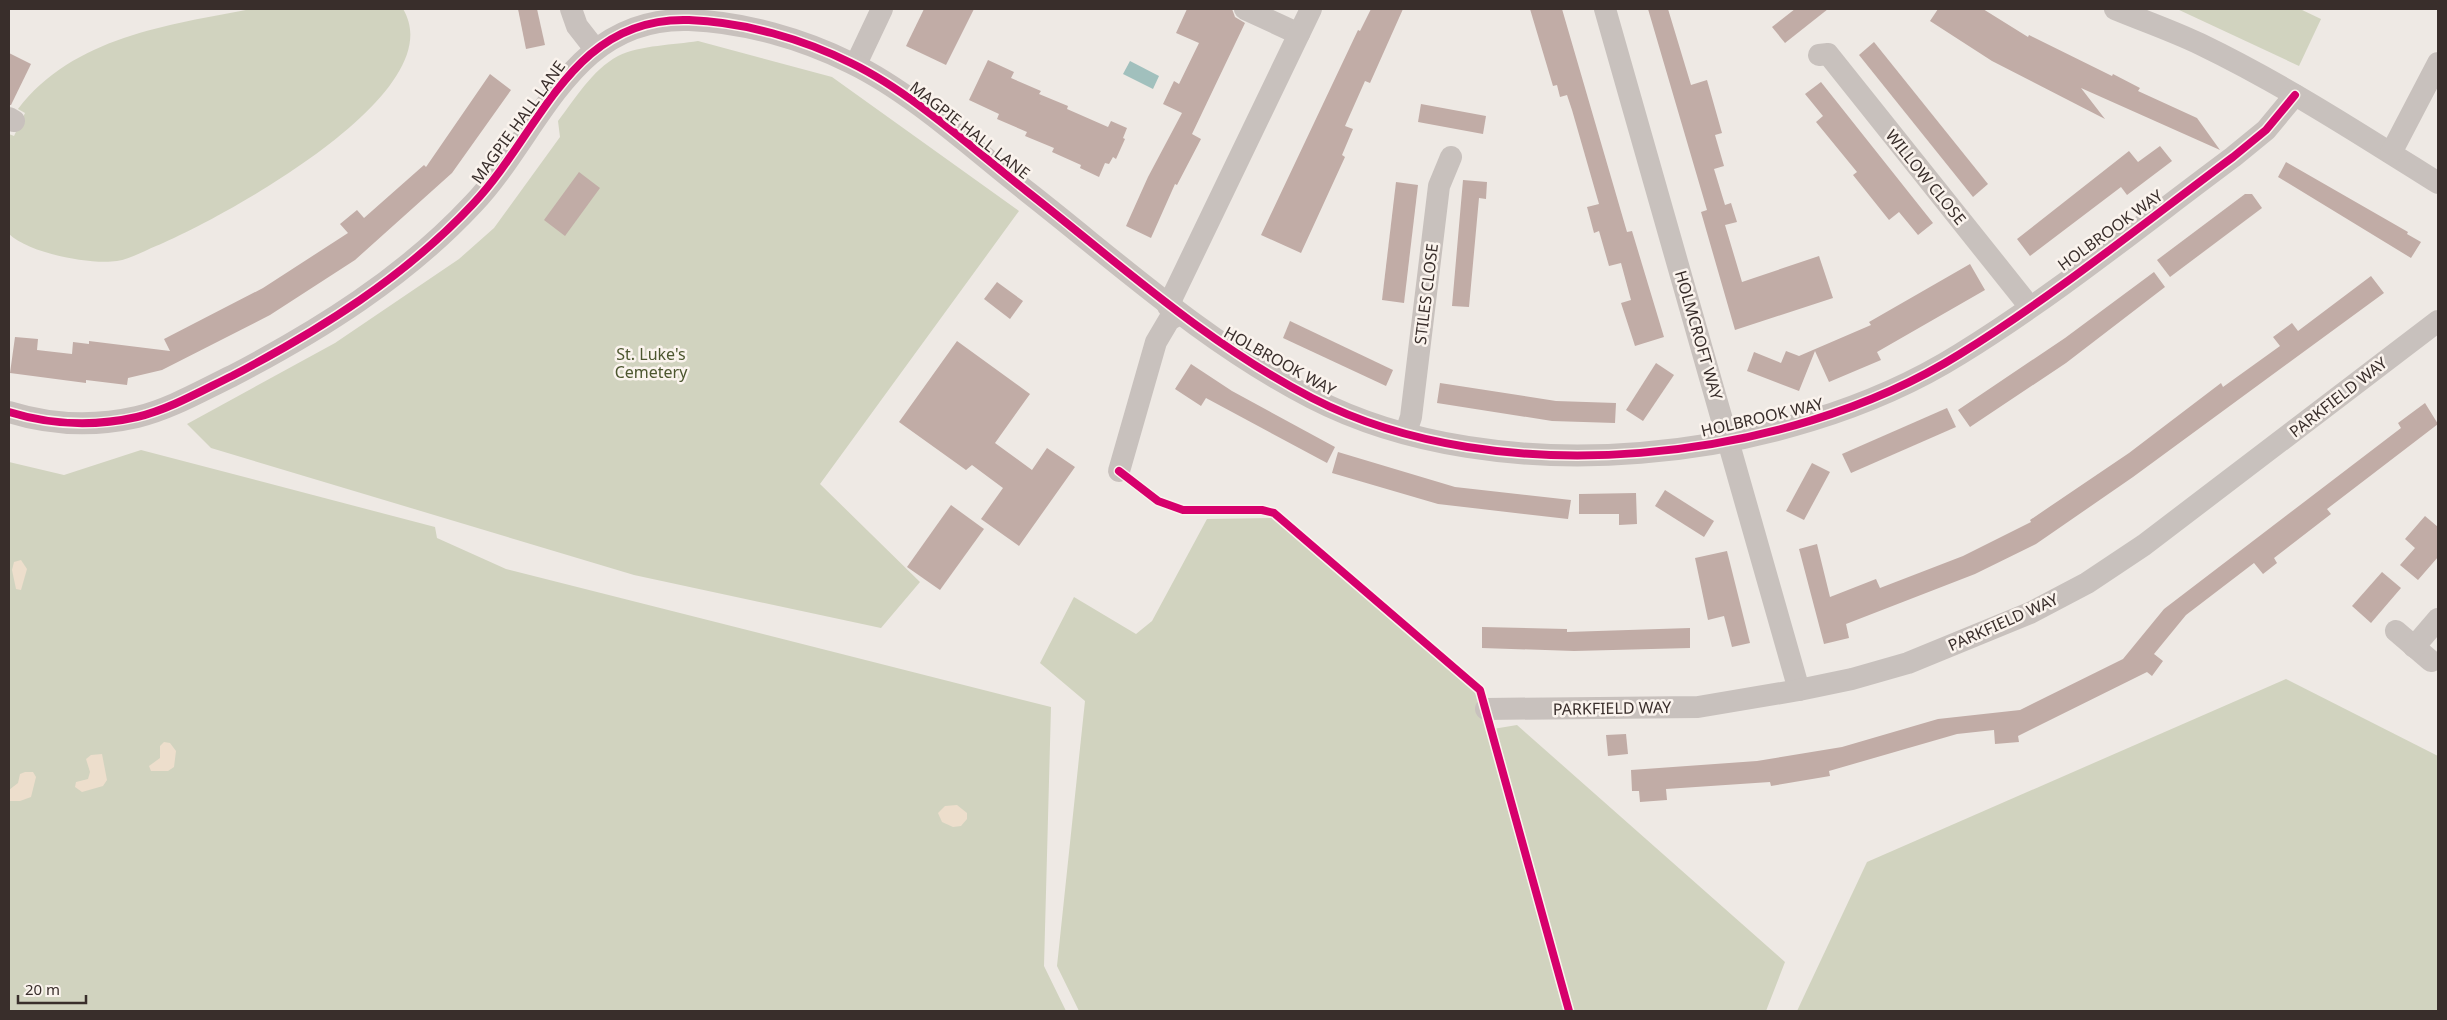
<svg xmlns="http://www.w3.org/2000/svg" width="2447" height="1020" font-family="'Noto Sans',sans-serif">
<style>
.green{fill:#d1d3bf}
.sand{fill:#eddecc}
.water{fill:#a1c0bd}
.building{fill:#c1aca6}
.lines{fill:none;stroke-linecap:round;stroke-linejoin:round}
.minor{stroke:#c8c1bd;stroke-width:22}
.cycleway-casing{stroke:#faf3ed;stroke-width:11}
.cycleway{stroke:#d6006c;stroke-width:8}
.labels{text-anchor:middle;dominant-baseline:central;stroke-width:5;stroke-linejoin:round;paint-order:stroke}
.street-label{font-size:16px;fill:#392e2b;stroke:#faf3ed}
.park-label{font-size:16px;fill:#4c562f;stroke:#faf3ed}
</style>
<rect width="100%" height="100%" fill="#eee9e4"/>
<g class="green">
<path d="M 251,9 L 403,9 C 455,94 216,221 156,246 C 144,251 130,259 117,261 C 89,265 29,253 9,234 L 9,134 L 14,136 L 25,113 L 18,109 C 73,37 168,25 251,9 Z"/>
<path d="M 2177,9 L 2300,9 L 2321,19 L 2299,66 Z"/>
<path d="M 698,41 L 832,77 L 1019,211 L 820,484 L 920,582 L 881,628 L 634,575 L 211,448 L 187,424 L 335,343 L 459,259 L 494,228 L 560,137 L 558,121 C 575,99 592,70 618,56 C 641,45 674,45 698,41 Z"/>
<path d="M 141,450 L 435,527 L 437,538 L 506,569 L 1051,707 L 1044,966 L 1066,1011 L 9,1011 L 9,462 L 64,475 Z"/>
<path d="M 1272,518 L 1475,690 L 1487,730 L 1517,725 L 1785,962 L 1766,1011 L 1079,1011 L 1057,966 L 1085,701 L 1040,663 L 1074,597 L 1136,634 L 1152,621 L 1207,519 Z"/>
<path d="M 2286,679 L 2438,756 L 2438,1011 L 1797,1011 L 1867,862 Z"/>
</g>
<g class="sand">
<path d="M 21,560 L 27,569 L 21,590 L 16,589 L 12,570 L 14,562 Z"/>
<path d="M 164,742 L 170,743 L 176,751 L 174,767 L 168,771 L 151,771 L 149,766 L 160,758 L 160,746 Z"/>
<path d="M 102,754 L 107,780 L 103,786 L 82,792 L 75,787 L 76,782 L 88,779 L 90,772 L 86,759 L 91,755 Z"/>
<path d="M 25,772 L 33,772 L 36,777 L 31,797 L 20,801 L 10,801 L 9,790 L 18,783 L 20,774 Z"/>
<path d="M 957,805 L 967,813 L 967,819 L 961,826 L 953,827 L 942,822 L 938,813 L 945,806 Z"/>
</g>
<path class="water" d="M 1130,61 L 1159,76 L 1153,89 L 1123,74 Z"/>
<g class="building">
<path d="M 518,9 L 537,9 L 545,45 L 526,49 Z"/>
<path d="M 924,9 L 974,9 L 946,65 L 906,46 Z"/>
<path d="M 1187,9 L 1232,9 L 1235,17 L 1245,23 L 1192,134 L 1201,139 L 1177,185 L 1175,184 L 1151,238 L 1126,226 L 1148,177 L 1182,113 L 1163,104 L 1174,81 L 1179,84 L 1199,43 L 1176,33 Z"/>
<path d="M 1371,9 L 1403,9 L 1370,83 L 1365,81 L 1345,126 L 1353,129 L 1342,155 L 1345,157 L 1301,253 L 1261,235 L 1358,30 L 1360,31 Z"/>
<path d="M 1530,9 L 1562,9 L 1627,232 L 1632,231 L 1664,337 L 1635,346 L 1621,303 L 1631,300 L 1621,263 L 1609,266 L 1599,231 L 1594,233 L 1587,207 L 1599,204 L 1572,110 L 1567,95 L 1560,97 L 1557,85 L 1553,86 Z"/>
<path d="M 1648,9 L 1668,9 L 1691,85 L 1707,80 L 1722,133 L 1715,135 L 1724,166 L 1714,169 L 1725,205 L 1731,203 L 1737,222 L 1725,225 L 1742,282 L 1819,256 L 1833,298 L 1735,330 L 1701,212 L 1707,210 Z"/>
<path d="M 1795,9 L 1828,9 L 1785,43 L 1772,27 Z"/>
<path d="M 1938,9 L 1983,9 L 2028,37 L 2029,35 L 2112,76 L 2113,74 L 2140,88 L 2138,91 L 2197,118 L 2220,150 L 2081,88 L 2105,119 L 1992,61 L 1930,21 Z"/>
<path d="M 1874,42 L 1988,184 L 1973,197 L 1859,55 Z"/>
<path d="M 9,53 L 31,64 L 11,105 L 9,105 Z"/>
<path d="M 988,60 L 1014,72 L 1011,78 L 1041,91 L 1039,94 L 1068,106 L 1067,109 L 1108,127 L 1111,121 L 1127,128 L 1123,138 L 1125,139 L 1116,159 L 1113,157 L 1109,164 L 1105,163 L 1099,177 L 1080,168 L 1081,165 L 1052,152 L 1054,148 L 1025,136 L 1027,132 L 997,119 L 999,114 L 969,100 Z"/>
<path d="M 490,74 L 511,90 L 452,173 L 355,260 L 270,315 L 162,370 L 128,378 L 127,385 L 86,380 L 86,383 L 10,373 L 15,337 L 38,339 L 37,350 L 72,354 L 73,342 L 89,344 L 89,341 L 170,351 L 164,339 L 263,288 L 348,233 L 340,224 L 357,210 L 364,218 L 424,165 L 426,167 Z"/>
<path d="M 1821,82 L 1933,223 L 1918,235 L 1899,212 L 1889,220 L 1853,175 L 1857,172 L 1816,122 L 1823,116 L 1805,94 Z"/>
<path d="M 1421,104 L 1486,116 L 1483,134 L 1418,122 Z"/>
<path d="M 2160,146 L 2172,161 L 2127,195 L 2121,187 L 2030,256 L 2017,239 L 2129,151 L 2138,162 Z"/>
<path d="M 2286,162 L 2408,232 L 2407,234 L 2421,242 L 2411,258 L 2278,177 Z"/>
<path d="M 579,172 L 600,188 L 565,236 L 544,220 Z"/>
<path d="M 1463,180 L 1487,182 L 1486,199 L 1479,198 L 1469,307 L 1452,306 Z"/>
<path d="M 1396,182 L 1418,185 L 1404,303 L 1382,300 Z"/>
<path d="M 2245,194 L 2252,194 L 2262,208 L 2170,277 L 2157,260 Z"/>
<path d="M 1970,264 L 1985,290 L 1877,352 L 1881,360 L 1829,382 L 1815,351 L 1799,391 L 1747,371 L 1754,352 L 1781,363 L 1786,351 L 1799,356 L 1871,325 L 1869,322 Z"/>
<path d="M 2154,272 L 2165,287 L 2066,363 L 1970,427 L 1958,410 L 2065,338 Z"/>
<path d="M 2371,276 L 2384,293 L 2133,477 L 2036,544 L 1975,574 L 1846,624 L 1849,638 L 1824,644 L 1799,549 L 1817,544 L 1830,597 L 1876,579 L 1880,588 L 1963,556 L 2031,522 L 2030,520 L 2129,453 L 2221,383 L 2223,387 L 2280,346 L 2273,337 L 2292,323 L 2298,331 Z"/>
<path d="M 997,282 L 1023,301 L 1010,319 L 984,299 Z"/>
<path d="M 1290,321 L 1393,370 L 1386,386 L 1283,338 Z"/>
<path d="M 957,341 L 1030,394 L 995,443 L 1032,470 L 1047,448 L 1075,467 L 1019,546 L 981,519 L 1003,488 L 972,465 L 966,470 L 899,422 Z"/>
<path d="M 1656,363 L 1674,375 L 1643,421 L 1626,410 Z"/>
<path d="M 1191,364 L 1232,391 L 1335,447 L 1327,463 L 1206,398 L 1201,406 L 1175,389 Z"/>
<path d="M 1440,383 L 1556,401 L 1616,403 L 1615,423 L 1552,421 L 1437,403 Z"/>
<path d="M 2425,403 L 2438,424 L 2327,509 L 2331,514 L 2274,558 L 2277,563 L 2263,574 L 2254,563 L 2186,615 L 2154,654 L 2163,661 L 2152,676 L 2147,672 L 2018,736 L 2019,742 L 1995,744 L 1994,730 L 1957,734 L 1829,771 L 1830,776 L 1771,786 L 1770,782 L 1666,789 L 1667,800 L 1640,802 L 1639,791 L 1632,791 L 1631,770 L 1757,761 L 1842,747 L 1938,719 L 2020,710 L 2123,659 L 2164,609 L 2401,428 L 2398,423 Z"/>
<path d="M 1947,408 L 1956,427 L 1851,473 L 1842,454 Z"/>
<path d="M 1338,452 L 1455,487 L 1571,500 L 1568,519 L 1438,504 L 1332,473 Z"/>
<path d="M 1812,463 L 1830,472 L 1804,520 L 1786,511 Z"/>
<path d="M 1665,490 L 1714,521 L 1704,537 L 1655,506 Z"/>
<path d="M 1636,493 L 1637,524 L 1619,525 L 1619,514 L 1579,514 L 1579,494 Z"/>
<path d="M 951,505 L 984,529 L 940,590 L 907,567 Z"/>
<path d="M 2425,516 L 2438,527 L 2438,557 L 2418,580 L 2400,565 L 2415,548 L 2405,539 Z"/>
<path d="M 1727,551 L 1750,643 L 1732,647 L 1724,616 L 1708,620 L 1695,558 Z"/>
<path d="M 2382,572 L 2401,588 L 2371,623 L 2352,606 Z"/>
<path d="M 1482,627 L 1567,629 L 1567,632 L 1690,628 L 1690,648 L 1574,651 L 1482,648 Z"/>
<path d="M 1626,734 L 1628,754 L 1608,756 L 1606,735 Z"/>
</g>
<g class="lines">
<g class="minor">
<path d="M 571,9 L 577,26 L 595,49"/>
<path d="M 1245,9 L 1299,34"/>
<path d="M 1605,9 L 1799,690"/>
<path d="M 2115,9 C 2144,21 2173,31 2200,44 C 2283,84 2360,134 2438,183"/>
<path d="M 1819,55 L 1828,54 L 2030,307"/>
<path d="M 856,64 L 882,9"/>
<path d="M 9,118 L 14,121"/>
<path d="M 2391,153 L 2438,63"/>
<path d="M 1168,306 L 1311,9"/>
<path d="M 9,412 C 51,425 93,427 137,417 C 170,409 201,391 232,376 C 320,330 405,277 473,204 C 541,132 571,16 689,20 C 744,22 803,39 851,63 C 913,93 974,150 1029,193 C 1122,266 1206,343 1312,398 C 1498,494 1786,463 1960,354 C 2054,296 2144,223 2233,157 L 2266,130 L 2295,95"/>
<path d="M 1406,432 L 1411,417 L 1439,186 L 1451,157"/>
<path d="M 1119,471 L 1156,342 L 1169,320 L 1179,314"/>
<path d="M 2396,631 L 2431,661"/>
<path d="M 2414,647 L 2438,619"/>
<path d="M 1486,709 L 1698,707 L 1799,690 L 1852,679 L 1908,663 L 2030,613 L 2087,583 L 2144,545 L 2438,321"/>
</g>
<defs>
<g id="cycleway">
<path d="M 9,412 C 51,425 93,427 137,417 C 170,409 201,391 232,376 C 320,330 405,277 473,204 C 541,132 571,16 689,20 C 744,22 803,39 851,63 C 913,93 974,150 1029,193 C 1122,266 1206,343 1312,398 C 1498,494 1786,463 1960,354 C 2054,296 2144,223 2233,157 L 2266,130 L 2295,95"/>
<path d="M 1119,471 L 1158,501 L 1183,510 L 1262,510 L 1274,513 L 1480,690 L 1569,1011"/>
</g>
</defs>
<use href="#cycleway" class="cycleway-casing"/>
<use href="#cycleway" class="cycleway"/>
</g>
<g class="labels">
<g class="street-label">
<text transform="translate(518 122) rotate(-54)">MAGPIE HALL LANE</text>
<text transform="translate(970 130) rotate(38)">MAGPIE HALL LANE</text>
<text transform="translate(1926 177) rotate(51)">WILLOW CLOSE</text>
<text transform="translate(2110 230) rotate(-36)">HOLBROOK WAY</text>
<text transform="translate(1426 294) rotate(-83)">STILES CLOSE</text>
<text transform="translate(1699 335) rotate(74)">HOLMCROFT WAY</text>
<text transform="translate(1280 361) rotate(29)">HOLBROOK WAY</text>
<text transform="translate(2338 397) rotate(-38)">PARKFIELD WAY</text>
<text transform="translate(1762 417) rotate(-13)">HOLBROOK WAY</text>
<text transform="translate(2003 622) rotate(-24)">PARKFIELD WAY</text>
<text transform="translate(1612 708) rotate(-1)">PARKFIELD WAY</text>
</g>
<g class="park-label">
<text x="651" y="354">St. Luke's<tspan x="651" dy="18">Cemetery</tspan></text>
</g>
</g>
<rect width="2447" height="1020" fill="none" stroke="#392e2b" stroke-width="20"/>
<path d="M18 995v8h68v-8" fill="none" stroke="#392e2b" stroke-width="2.5"/>
<text x="25" y="995" font-size="15" fill="#392e2b" stroke="#faf3ed" stroke-width="4" paint-order="stroke">20 m</text>
</svg>
